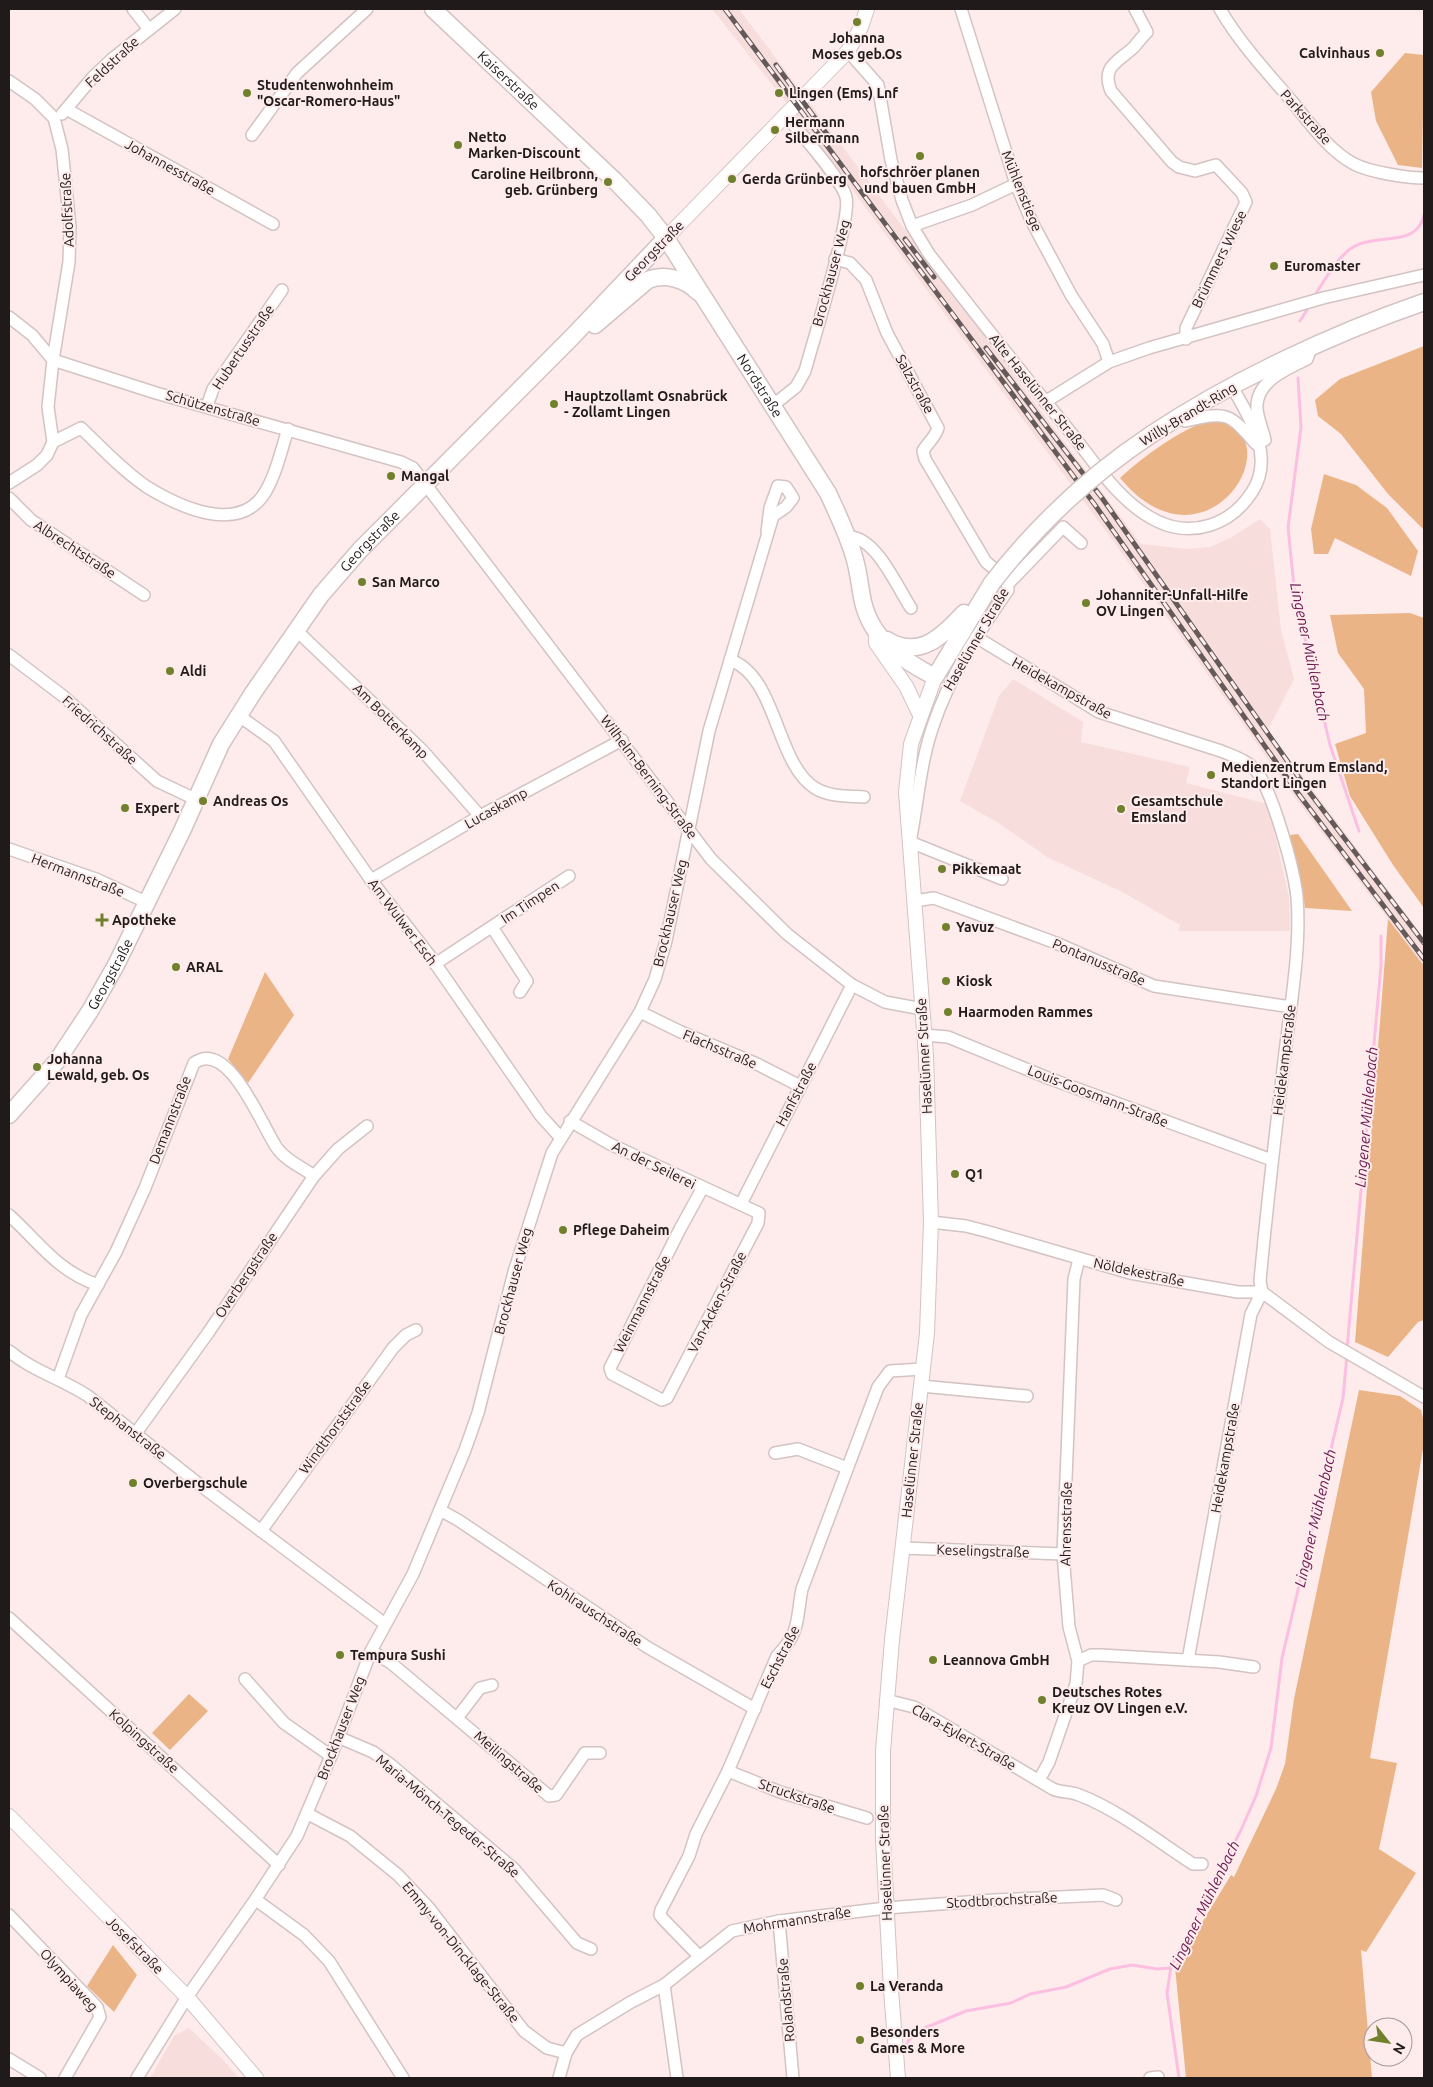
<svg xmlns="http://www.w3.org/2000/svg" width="1433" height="2087" font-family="Ubuntu,sans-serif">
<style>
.built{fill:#f7dedc}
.green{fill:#ebb486}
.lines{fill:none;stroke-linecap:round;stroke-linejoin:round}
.stream{stroke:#fcbfe2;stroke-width:3}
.minor-casing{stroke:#d3c3c2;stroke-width:14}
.tertiary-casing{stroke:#d3c3c2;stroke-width:16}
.secondary-casing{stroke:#d3c3c2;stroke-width:19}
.minor{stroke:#fff;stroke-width:11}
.tertiary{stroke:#fff;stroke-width:14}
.secondary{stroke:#fff;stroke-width:16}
.rail-casing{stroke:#635a59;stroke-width:5}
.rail{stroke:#fdeceb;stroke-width:3;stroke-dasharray:9;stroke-linecap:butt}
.secondary-bridge-casing{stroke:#d3c3c2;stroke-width:19;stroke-linecap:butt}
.secondary-bridge{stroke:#fff;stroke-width:16}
.poi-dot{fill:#71802d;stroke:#fdeceb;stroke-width:2}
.labels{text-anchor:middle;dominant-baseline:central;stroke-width:4;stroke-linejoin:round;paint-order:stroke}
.poi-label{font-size:14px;font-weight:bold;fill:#201b1a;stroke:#fdeceb;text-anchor:start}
.street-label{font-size:14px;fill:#201b1a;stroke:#fdeceb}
.water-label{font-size:15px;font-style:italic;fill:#6c1752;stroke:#fdeceb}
</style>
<rect width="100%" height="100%" fill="#fdeceb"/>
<g class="built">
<path d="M 712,9 L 739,9 L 1141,544 L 1187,549 L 1210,547 L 1232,537 L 1260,519 L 1270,529 L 1281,630 L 1294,679 L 1268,730 L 1424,938 L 1424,966 L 1296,799 L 1111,538 L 802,122 Z"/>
<path d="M 1013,679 L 1083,722 L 1081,742 L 1190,767 L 1186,783 L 1268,804 L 1289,897 L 1290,931 L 1178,931 L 1180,925 L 1124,893 L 1047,857 L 1000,824 L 960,801 L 999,696 Z"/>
<path d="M 189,2028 L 223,2060 L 239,2078 L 150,2078 L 174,2036 Z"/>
</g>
<g class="green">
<path d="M 1405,53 L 1424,55 L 1422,168 L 1398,165 L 1376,121 L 1371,92 Z"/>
<path d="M 1424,346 L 1424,530 L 1388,494 L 1341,434 L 1318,416 L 1315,400 L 1340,379 Z"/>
<path d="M 1211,419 C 1300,429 1208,584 1120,478 C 1146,454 1177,432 1211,419 Z"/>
<path d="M 1324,474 L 1356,485 L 1387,508 L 1418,551 L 1411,576 L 1335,538 L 1328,554 L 1314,554 L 1311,529 Z"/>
<path d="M 1410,613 L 1424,618 L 1424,908 L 1393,865 L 1350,796 L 1335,744 L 1366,733 L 1364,689 L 1338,653 L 1330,615 Z"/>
<path d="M 1298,834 L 1352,911 L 1305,908 L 1301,880 L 1290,835 Z"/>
<path d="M 1388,919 L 1424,966 L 1424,1320 L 1418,1322 L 1388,1357 L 1355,1342 Z"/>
<path d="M 265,972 L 294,1015 L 248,1083 L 228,1059 Z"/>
<path d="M 1359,1390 L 1400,1396 L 1421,1410 L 1424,1423 L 1424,1443 L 1370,1758 L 1397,1763 L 1379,1849 L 1416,1873 L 1366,1952 L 1361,1950 L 1372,2078 L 1186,2078 L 1175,1967 L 1231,1875 L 1234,1877 L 1276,1789 L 1285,1764 L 1294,1699 Z"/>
<path d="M 189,1694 L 208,1711 L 170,1750 L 152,1733 Z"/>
<path d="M 113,1945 L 137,1975 L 114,2012 L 87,1986 Z"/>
</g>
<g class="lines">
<g class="stream">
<path d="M 1314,297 C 1324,281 1338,255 1355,246 C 1378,233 1417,248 1424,215"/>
<path d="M 1300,321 L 1310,305"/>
<path d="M 1298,378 L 1301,427 L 1288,528 L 1295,596 L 1330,745 L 1359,831"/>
<path d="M 1347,1349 L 1381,965 L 1381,936"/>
<path d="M 906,2047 L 908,2041 L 920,2030 L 966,2011 L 1011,2003 L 1030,1994 L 1066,1987 L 1110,1969 L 1132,1965 L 1157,1969 L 1171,1968"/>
<path d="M 1179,2078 L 1167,1993 L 1171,1967 L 1241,1830 L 1256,1796 L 1271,1748 L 1282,1658 L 1343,1398 L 1347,1355"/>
</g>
<defs>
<g id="minor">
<path d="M 133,9 L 148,28"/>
<path d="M 961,9 L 1016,184 L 1032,222 L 1071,295 L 1103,344 L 1109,362"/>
<path d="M 1135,9 L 1147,32 C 1142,37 1138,42 1134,47 C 1118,62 1101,66 1111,91 L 1172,162 L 1179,167 L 1195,171 L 1216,165 L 1242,193 L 1246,202 L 1186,328 L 1186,339"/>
<path d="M 1220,9 C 1239,42 1265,70 1290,99 C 1308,121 1328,150 1354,164 C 1370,172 1406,178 1424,178"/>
<path d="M 848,51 L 878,85 L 891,160 L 902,200 L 912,226 L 929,254 C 973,311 1018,368 1063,423 C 1091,456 1116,501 1157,521 C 1192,538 1231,525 1252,492 C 1275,457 1250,418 1232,387"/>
<path d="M 9,81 L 35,99 L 54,118 L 62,149 L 70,226 L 69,262 L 53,360 L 48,407 L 53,442 L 47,455 L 37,465 L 9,483"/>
<path d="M 68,110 L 273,224"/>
<path d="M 62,114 L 93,77 L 112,59 L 175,9"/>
<path d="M 252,135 L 297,73 L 367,9"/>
<path d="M 912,226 L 972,205 L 1016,184"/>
<path d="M 835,259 L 850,263 L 866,280 L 887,333 L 938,428 C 935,438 928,442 923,451 L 925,459 L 986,562 L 1007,579 L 1008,590 C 978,633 950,675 933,726 C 920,763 918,803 910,842 L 1002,879"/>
<path d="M 9,317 L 32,335 L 53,360 L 156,393 L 401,462 L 413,468 L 711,859 L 787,934 L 852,985 L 885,1002 L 922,1009"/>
<path d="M 1045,402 L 1109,362 L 1149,348 L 1323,298 L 1424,275"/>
<path d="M 207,406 L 213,389 L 282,290"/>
<path d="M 772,406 L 796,387 L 805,371 C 813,341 852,218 846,197 C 841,178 799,132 785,114"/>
<path d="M 1179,417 L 1185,421 C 1226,412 1228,411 1256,444"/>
<path d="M 1265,440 C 1263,430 1258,420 1257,409 C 1255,382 1286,369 1307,359 L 1311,348"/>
<path d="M 53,442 L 81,428 C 102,448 123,471 147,487 C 178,506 234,533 262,497 C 275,479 281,451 288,429"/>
<path d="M 9,498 L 31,520 L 144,595"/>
<path d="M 848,537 C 875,535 897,587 911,608"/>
<path d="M 1009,583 L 1063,527 L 1081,543"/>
<path d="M 297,631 L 422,750 L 480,816"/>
<path d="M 976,637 L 1099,712 L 1221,751 C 1233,756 1249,761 1257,772 C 1273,793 1294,869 1297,897 C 1301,946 1291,1003 1285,1052 C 1276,1128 1267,1204 1260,1281 L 1262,1292 L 1251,1314 L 1188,1660"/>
<path d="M 9,655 L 63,696 L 157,781 L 195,799"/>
<path d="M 730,660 C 777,676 776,764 815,788 C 829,797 848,796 864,797"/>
<path d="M 238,715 L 274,741 L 371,880 L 430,956 L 541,1116 L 560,1137"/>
<path d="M 9,849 L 96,879 L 146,902"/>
<path d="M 371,880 L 480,816 L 622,740"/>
<path d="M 914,901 L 934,898 L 1056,943 L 1154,986 L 1291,1007"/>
<path d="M 492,927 L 527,981 L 520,992"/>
<path d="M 435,964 L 569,876"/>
<path d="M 640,1012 L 681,1032 L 757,1064 L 800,1086"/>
<path d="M 924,1035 L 948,1037 L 1048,1078 L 1272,1160"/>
<path d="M 570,1121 L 610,1144 L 759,1213 L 758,1223 L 667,1398 L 662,1400 L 612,1374 L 610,1368 L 680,1229 L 702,1189"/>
<path d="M 741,1204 L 852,985"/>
<path d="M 9,1215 C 39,1242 57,1271 98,1285"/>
<path d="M 931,1222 L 966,1226 L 989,1232 L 1130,1273 L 1238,1292 L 1262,1292"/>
<path d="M 1262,1292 L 1329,1342 L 1424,1397"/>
<path d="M 9,1351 C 33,1371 62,1379 88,1396 L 200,1485 L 385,1624"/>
<path d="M 58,1379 L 81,1315 L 116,1252 L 145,1188 L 194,1063 C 229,1038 262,1127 277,1148 C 286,1161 302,1167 314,1176"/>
<path d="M 921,1386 L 1027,1396"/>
<path d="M 136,1433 L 208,1333 L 314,1176 L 338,1149 L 367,1126"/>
<path d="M 775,1453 L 798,1449 L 847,1468"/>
<path d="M 440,1510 L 458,1520 L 647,1647 L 755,1709"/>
<path d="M 261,1531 L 393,1348 L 406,1335 L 416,1330"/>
<path d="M 903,1548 L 1063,1554"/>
<path d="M 9,1618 L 279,1865"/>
<path d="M 371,1651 L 391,1663 L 549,1796 L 556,1795 L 585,1753 L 600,1753"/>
<path d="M 1078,1661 L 1091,1655 L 1101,1655 L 1219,1662 L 1254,1667"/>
<path d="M 245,1679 L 284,1723 L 331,1756"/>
<path d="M 886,1700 L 914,1707 L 1053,1789 C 1062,1793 1070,1791 1079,1795 C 1117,1809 1159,1842 1193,1864 L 1202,1864"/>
<path d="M 457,1718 L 480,1688 L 492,1685"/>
<path d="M 338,1737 L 373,1752 L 391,1765 L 514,1869 L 577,1943 L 591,1949"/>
<path d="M 728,1771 L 780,1792 L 867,1818"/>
<path d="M 1039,1780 L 1049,1762 L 1076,1684 L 1078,1661 L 1069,1627 L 1063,1554 L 1074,1279 L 1079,1259"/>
<path d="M 308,1814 L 350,1836 L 398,1875 L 429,1908 L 524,2031 L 547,2048 L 566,2053"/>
<path d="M 256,1900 L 304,1935 L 329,1961 L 403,2078"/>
<path d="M 9,1915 L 97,2007 L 100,2017 L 65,2078"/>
<path d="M 779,1921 L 793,2078"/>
<path d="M 699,1956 L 663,1919 L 660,1915 L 661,1910 L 689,1856 L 696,1834 L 728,1771 L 777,1656 C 801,1631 796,1620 802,1589 L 878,1387 L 890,1371 L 922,1369"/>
<path d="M 664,1985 L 677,2078"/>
<path d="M 9,2059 L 40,2078"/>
<path d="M 137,2078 L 187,1997 L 253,1903 L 297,1836 L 331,1756 L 371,1651 L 413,1574 L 465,1450 L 478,1413 L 514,1272 L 552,1153 L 640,1012 L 655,979 L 666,941 L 709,731 L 773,516 L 786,507 L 793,498 L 786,487 L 778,486 L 770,508 L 767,532"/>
<path d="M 559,2078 L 566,2053 L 577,2035 L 631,2002 L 664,1985 L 732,1931 L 779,1921 L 886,1908 L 994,1900 L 1103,1895 L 1116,1900"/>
<path d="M 1150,2078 L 1158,2077"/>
</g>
<g id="tertiary">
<path d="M 666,238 L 848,51 L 861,27 L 867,9"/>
<path d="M 876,634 L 876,643 L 906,686 L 920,715"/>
<path d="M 9,1816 L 187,1997 L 256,2078"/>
<path d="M 898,2078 L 891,1990 L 883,1839 L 883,1751 L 892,1640 L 927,1333 L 931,1222 L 926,1056 L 906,792 L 911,744 L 935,677"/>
</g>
<g id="secondary">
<path id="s1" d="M 433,9 L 615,181 L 648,215 L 666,238 L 828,493 C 838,515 849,537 855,560 C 859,574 860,588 863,602 C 872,640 902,660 935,677 L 992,583"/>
<path d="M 595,325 L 648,280 C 665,273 685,279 698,292"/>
<path d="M 1152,434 C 1233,380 1332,334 1424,302"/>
<path d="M 887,640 C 919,660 943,636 964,613"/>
<path id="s2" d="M 9,1115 L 57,1061 L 90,1011 L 116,965 L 182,831 L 221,744 L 253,693 L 321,595 L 360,550 L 573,336 L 666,238"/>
</g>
</defs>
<use href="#minor" class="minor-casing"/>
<use href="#tertiary" class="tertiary-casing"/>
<use href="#secondary" class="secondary-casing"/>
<use href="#minor" class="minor"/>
<use href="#tertiary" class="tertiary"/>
<use href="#secondary" class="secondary"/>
<defs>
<g id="rail">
<path d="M 725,9 L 1095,505 L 1300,796 L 1424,959"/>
<path d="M 776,65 L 829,137"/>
<path d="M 905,239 L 934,277"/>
<path d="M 986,348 L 1102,498 L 1307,789 L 1424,943"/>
</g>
</defs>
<use href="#rail" class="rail-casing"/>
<use href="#rail" class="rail"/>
<defs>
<path id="secondary-bridge" d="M 992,583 C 1037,525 1090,475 1152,434"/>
</defs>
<use href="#secondary-bridge" class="secondary-bridge-casing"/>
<use href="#secondary-bridge" class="secondary-bridge"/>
</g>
<g class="poi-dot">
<circle cx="857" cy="22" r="5"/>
<circle cx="1380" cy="53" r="5"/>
<circle cx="247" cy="93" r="5"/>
<circle cx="779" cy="93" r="5"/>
<circle cx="775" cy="130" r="5"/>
<circle cx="458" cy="145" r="5"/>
<circle cx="920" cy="156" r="5"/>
<circle cx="732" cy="179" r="5"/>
<circle cx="608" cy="182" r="5"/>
<circle cx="1274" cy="266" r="5"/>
<circle cx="554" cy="404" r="5"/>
<circle cx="391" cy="476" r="5"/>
<circle cx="362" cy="582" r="5"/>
<circle cx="1086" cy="603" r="5"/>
<circle cx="170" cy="671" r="5"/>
<circle cx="1211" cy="775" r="5"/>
<circle cx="203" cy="801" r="5"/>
<circle cx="125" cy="808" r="5"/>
<circle cx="1121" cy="809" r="5"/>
<circle cx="942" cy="869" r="5"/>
<path d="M99.5 912.5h5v5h5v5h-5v5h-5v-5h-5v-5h5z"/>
<circle cx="946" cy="927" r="5"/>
<circle cx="176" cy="967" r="5"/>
<circle cx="946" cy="981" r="5"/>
<circle cx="948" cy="1012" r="5"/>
<circle cx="37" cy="1067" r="5"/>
<circle cx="955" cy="1174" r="5"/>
<circle cx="563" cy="1230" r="5"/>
<circle cx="133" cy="1483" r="5"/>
<circle cx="340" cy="1655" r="5"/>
<circle cx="933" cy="1660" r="5"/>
<circle cx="1042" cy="1700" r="5"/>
<circle cx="860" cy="1986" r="5"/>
<circle cx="860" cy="2040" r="5"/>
</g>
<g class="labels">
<g class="poi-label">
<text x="857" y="38" text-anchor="middle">Johanna<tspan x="857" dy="16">Moses geb.Os</tspan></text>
<text x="1370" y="53" text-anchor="end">Calvinhaus</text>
<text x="257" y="85">Studentenwohnheim<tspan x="257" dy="16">"Oscar-Romero-Haus"</tspan></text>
<text x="789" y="93">Lingen (Ems) Lnf</text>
<text x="785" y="122">Hermann<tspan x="785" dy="16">Silbermann</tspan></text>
<text x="468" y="137">Netto<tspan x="468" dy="16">Marken-Discount</tspan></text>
<text x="920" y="172" text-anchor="middle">hofschröer planen<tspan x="920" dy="16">und bauen GmbH</tspan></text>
<text x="598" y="174" text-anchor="end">Caroline Heilbronn,<tspan x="598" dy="16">geb. Grünberg</tspan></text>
<text x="742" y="179">Gerda Grünberg</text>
<text x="1284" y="266">Euromaster</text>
<text x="564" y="396">Hauptzollamt Osnabrück<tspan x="564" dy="16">- Zollamt Lingen</tspan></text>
<text x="401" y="476">Mangal</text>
<text x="372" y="582">San Marco</text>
<text x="1096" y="595">Johanniter-Unfall-Hilfe<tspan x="1096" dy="16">OV Lingen</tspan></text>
<text x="180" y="671">Aldi</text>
<text x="1221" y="767">Medienzentrum Emsland,<tspan x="1221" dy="16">Standort Lingen</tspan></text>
<text x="213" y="801">Andreas Os</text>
<text x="1131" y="801">Gesamtschule<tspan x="1131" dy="16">Emsland</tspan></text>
<text x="135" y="808">Expert</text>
<text x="952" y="869">Pikkemaat</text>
<text x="112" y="920">Apotheke</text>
<text x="956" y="927">Yavuz</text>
<text x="186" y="967">ARAL</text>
<text x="956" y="981">Kiosk</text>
<text x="958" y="1012">Haarmoden Rammes</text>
<text x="47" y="1059">Johanna<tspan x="47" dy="16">Lewald, geb. Os</tspan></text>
<text x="965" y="1174">Q1</text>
<text x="573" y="1230">Pflege Daheim</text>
<text x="143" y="1483">Overbergschule</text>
<text x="350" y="1655">Tempura Sushi</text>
<text x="943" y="1660">Leannova GmbH</text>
<text x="1052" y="1692">Deutsches Rotes<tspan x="1052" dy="16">Kreuz OV Lingen e.V.</tspan></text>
<text x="870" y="1986">La Veranda</text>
<text x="870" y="2032">Besonders<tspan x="870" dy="16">Games &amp; More</tspan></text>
</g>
<g class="street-label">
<text transform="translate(112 62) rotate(-43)">Feldstraße</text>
<text stroke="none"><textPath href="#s1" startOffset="104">Kaiserstraße</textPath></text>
<text transform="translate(1306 117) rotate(48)">Parkstraße</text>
<text transform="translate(170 167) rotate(29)">Johannesstraße</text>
<text transform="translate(1022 191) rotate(68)">Mühlenstiege</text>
<text transform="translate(67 210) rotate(-93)">Adolfstraße</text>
<text transform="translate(654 251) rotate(-46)">Georgstraße</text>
<text transform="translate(1219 259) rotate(-64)">Brümmers Wiese</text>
<text transform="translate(831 273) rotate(-75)">Brockhauser Weg</text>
<text transform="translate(243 347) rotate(-56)">Hubertusstraße</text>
<text transform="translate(915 384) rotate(61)">Salzstraße</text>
<text stroke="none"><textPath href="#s1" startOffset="502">Nordstraße</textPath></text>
<text transform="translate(1038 392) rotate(51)">Alte Haselünner Straße</text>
<text transform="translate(213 408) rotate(16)">Schützenstraße</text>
<text transform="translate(1188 414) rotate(-31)">Willy-Brandt-Ring</text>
<text stroke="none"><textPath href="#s2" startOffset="682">Georgstraße</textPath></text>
<text transform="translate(75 549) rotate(33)">Albrechtstraße</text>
<text transform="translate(976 639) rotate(-60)">Haselünner Straße</text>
<text transform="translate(1062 688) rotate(29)">Heidekampstraße</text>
<text transform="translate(391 721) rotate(45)">Am Botterkamp</text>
<text transform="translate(100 730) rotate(42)">Friedrichstraße</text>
<text transform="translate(649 777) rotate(53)">Wilhelm-Berning-Straße</text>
<text transform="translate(496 808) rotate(-29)">Lucaskamp</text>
<text transform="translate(78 875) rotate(21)">Hermannstraße</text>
<text transform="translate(530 902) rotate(-33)">Im Timpen</text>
<text transform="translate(670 913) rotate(-77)">Brockhauser Weg</text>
<text transform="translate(403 922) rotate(53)">Am Wulwer Esch</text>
<text transform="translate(1099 962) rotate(23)">Pontanusstraße</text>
<text stroke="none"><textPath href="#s2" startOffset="174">Georgstraße</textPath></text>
<text transform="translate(720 1049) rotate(23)">Flachsstraße</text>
<text transform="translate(924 1056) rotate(-93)">Haselünner Straße</text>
<text transform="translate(1284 1060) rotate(-83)">Heidekampstraße</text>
<text transform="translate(796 1094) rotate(-62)">Hanfstraße</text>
<text transform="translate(1098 1096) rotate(21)">Louis-Goosmann-Straße</text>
<text transform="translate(170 1120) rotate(-69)">Demannstraße</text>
<text transform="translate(654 1165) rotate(26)">An der Seilerei</text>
<text transform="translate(1139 1272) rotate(12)">Nöldekestraße</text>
<text transform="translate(246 1275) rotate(-56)">Overbergstraße</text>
<text transform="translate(513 1281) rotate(-75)">Brockhauser Weg</text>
<text transform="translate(717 1302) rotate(-63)">Van-Acken-Straße</text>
<text transform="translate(642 1304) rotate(-63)">Weinmannstraße</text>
<text transform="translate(335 1427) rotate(-54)">Windthorststraße</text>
<text transform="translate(128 1428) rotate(38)">Stephanstraße</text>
<text transform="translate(1225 1458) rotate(-80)">Heidekampstraße</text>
<text transform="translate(912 1460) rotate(-84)">Haselünner Straße</text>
<text transform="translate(1066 1524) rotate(-89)">Ahrensstraße</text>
<text transform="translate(983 1551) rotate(2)">Keselingstraße</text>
<text transform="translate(595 1613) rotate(33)">Kohlrauschstraße</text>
<text transform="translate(780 1657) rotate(-63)">Eschstraße</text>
<text transform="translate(341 1728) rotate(-69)">Brockhauser Weg</text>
<text transform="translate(964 1737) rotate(30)">Clara-Eylert-Straße</text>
<text transform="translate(144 1741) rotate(42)">Kolpingstraße</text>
<text transform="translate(509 1762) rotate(41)">Meilingstraße</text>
<text transform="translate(797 1796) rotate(19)">Struckstraße</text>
<text transform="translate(448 1816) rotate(40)">Maria-Mönch-Tegeder-Straße</text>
<text transform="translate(885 1863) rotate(-92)">Haselünner Straße</text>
<text transform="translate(1002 1900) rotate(-3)">Stodtbrochstraße</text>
<text transform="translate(797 1920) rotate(-9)">Mohrmannstraße</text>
<text transform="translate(135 1945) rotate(45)">Josefstraße</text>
<text transform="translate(461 1952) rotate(51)">Emmy-von-Dincklage-Straße</text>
<text transform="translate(69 1980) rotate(48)">Olympiaweg</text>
<text transform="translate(786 2000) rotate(-95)">Rolandstraße</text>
</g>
<g class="water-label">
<text transform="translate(1310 652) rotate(78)">Lingener Mühlenbach</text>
<text transform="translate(1366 1117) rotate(-85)">Lingener Mühlenbach</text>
<text transform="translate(1315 1518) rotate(-77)">Lingener Mühlenbach</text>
<text transform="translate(1204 1905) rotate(-64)">Lingener Mühlenbach</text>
</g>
</g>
<rect width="1433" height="2087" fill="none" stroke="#201b1a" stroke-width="20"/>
<g transform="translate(1388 2042) rotate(120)"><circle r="24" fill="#fdeceb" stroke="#a59897"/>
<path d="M0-4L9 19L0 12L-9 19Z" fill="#71802d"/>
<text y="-8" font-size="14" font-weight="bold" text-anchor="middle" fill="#201b1a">N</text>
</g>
</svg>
